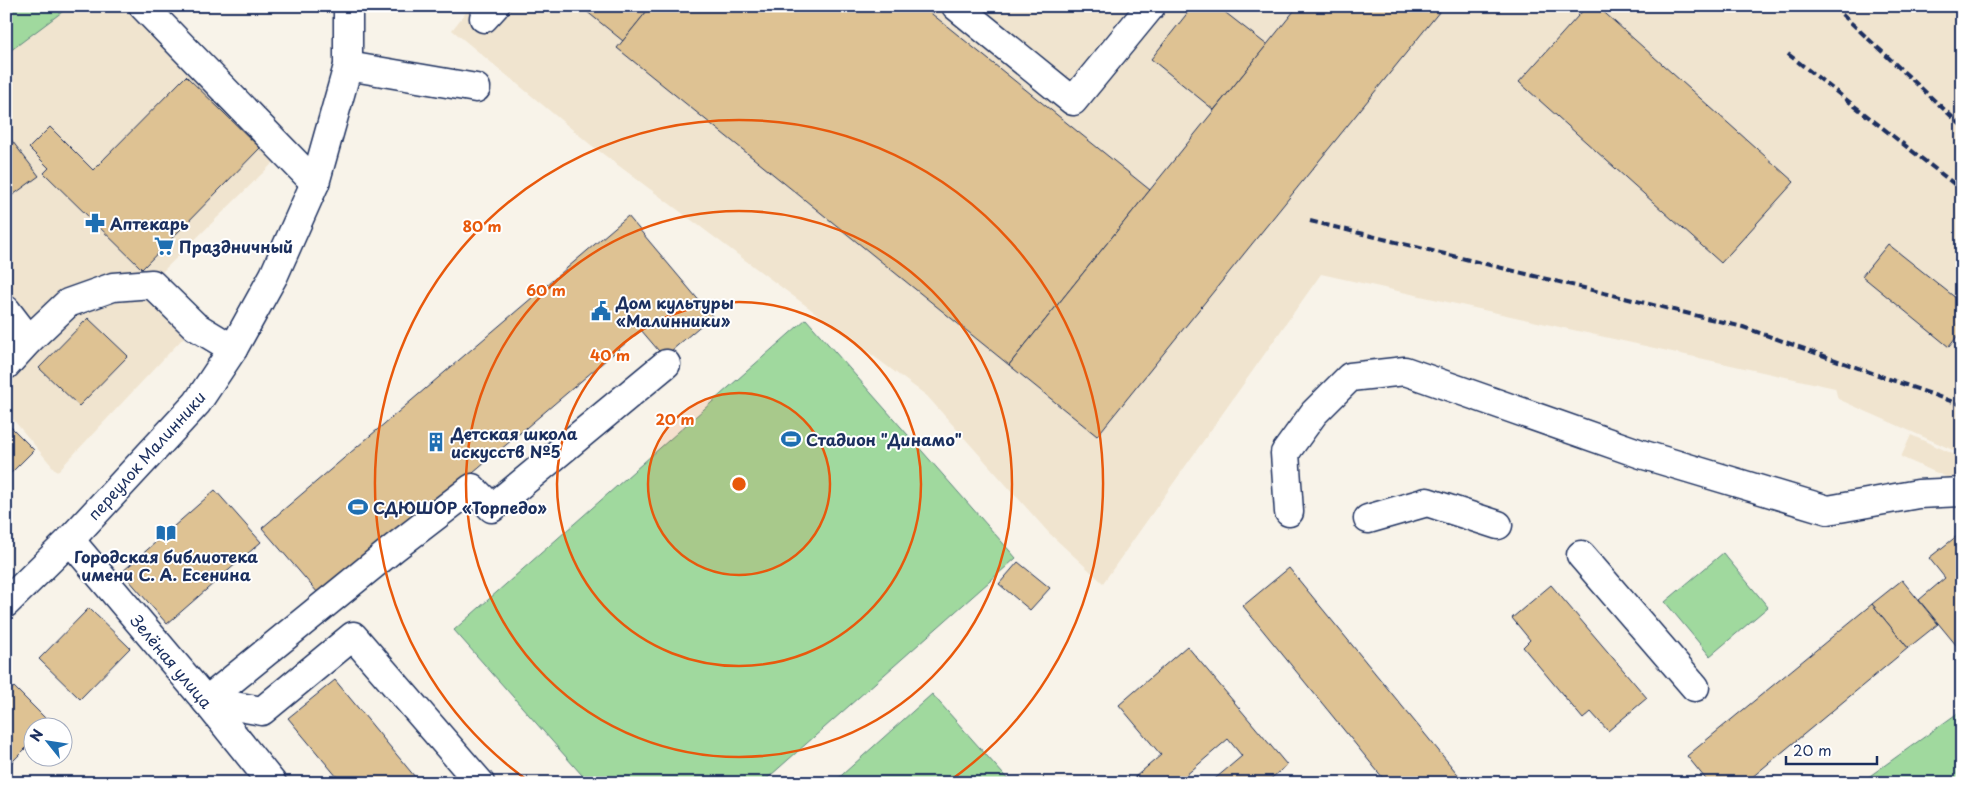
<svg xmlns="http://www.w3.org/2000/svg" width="1968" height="789" font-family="'Playpen Sans',sans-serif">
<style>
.built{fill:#f0e4cf}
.green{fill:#a0d99e;stroke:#5e847e}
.building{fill:#dec293;stroke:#1b2f5e}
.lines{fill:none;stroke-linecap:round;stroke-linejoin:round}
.minor-casing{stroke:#1b2f5e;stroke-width:31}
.minor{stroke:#fff;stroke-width:28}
.rail{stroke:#1b2f5e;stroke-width:4;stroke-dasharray:8 4;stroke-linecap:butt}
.ring{fill:none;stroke:#e8590c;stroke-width:2.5}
.labels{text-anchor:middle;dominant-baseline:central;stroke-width:4;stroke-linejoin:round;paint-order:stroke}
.poi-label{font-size:16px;font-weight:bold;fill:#1b2f5e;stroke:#fff;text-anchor:start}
.street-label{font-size:16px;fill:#1b2f5e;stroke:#fff}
.centre{fill:#e8590c;stroke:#fff;stroke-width:2.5}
.ring-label{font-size:15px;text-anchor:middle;font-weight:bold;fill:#e8590c;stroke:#fff;stroke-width:4;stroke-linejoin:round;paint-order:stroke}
</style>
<rect width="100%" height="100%" fill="#f8f3e9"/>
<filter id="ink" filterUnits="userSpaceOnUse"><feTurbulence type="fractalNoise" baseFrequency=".02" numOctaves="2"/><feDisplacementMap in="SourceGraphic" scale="10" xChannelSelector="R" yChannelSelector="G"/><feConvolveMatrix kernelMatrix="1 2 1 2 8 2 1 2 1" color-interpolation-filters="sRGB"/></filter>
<g filter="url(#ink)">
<g class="built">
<path d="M 6,6 L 125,6 L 279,157 L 160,274 L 201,319 L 57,472 L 6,411 Z"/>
<path d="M 471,6 L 1962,6 L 1962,454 L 1838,399 L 1835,388 L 1321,274 L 1103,583 L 1049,533 L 927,396 L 591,145 L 452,30 Z"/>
<path d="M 1911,435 L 1962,458 L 1962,484 L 1901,457 Z"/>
</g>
<g class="green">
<path d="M 6,6 L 70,6 L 6,54 Z"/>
<path d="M 806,319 L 1016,558 L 762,783 L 589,783 L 454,630 Z"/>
<path d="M 1723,553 L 1768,607 L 1710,656 L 1665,602 Z"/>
<path d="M 932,694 L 1011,783 L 833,783 Z"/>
<path d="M 1962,710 L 1962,783 L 1860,783 Z"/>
</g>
<g class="building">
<path d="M 580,6 L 651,6 L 623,41 Z"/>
<path d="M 651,6 L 922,6 L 1150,190 L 1009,365 L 617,48 Z"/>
<path d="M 1193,6 L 1217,6 L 1267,45 L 1214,110 L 1151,59 Z"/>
<path d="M 1298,6 L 1444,6 L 1097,436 L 1009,365 Z"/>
<path d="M 1587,6 L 1597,6 L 1794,182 L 1721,263 L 1519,82 Z"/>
<path d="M 186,76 L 260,148 L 142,269 L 44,173 L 49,168 L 29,148 L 50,127 L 93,170 Z"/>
<path d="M 6,133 L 39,176 L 6,200 Z"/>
<path d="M 628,216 L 712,316 L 664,357 L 641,330 L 324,600 L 262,528 Z"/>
<path d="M 1888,244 L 1962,303 L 1962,330 L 1949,347 L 1862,276 Z"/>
<path d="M 88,318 L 128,356 L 79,406 L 39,368 Z"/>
<path d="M 6,422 L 34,450 L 6,478 Z"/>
<path d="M 215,490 L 261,542 L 167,624 L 122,572 Z"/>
<path d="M 1962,532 L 1962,651 L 1961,651 L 1919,600 L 1945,578 L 1929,558 Z"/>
<path d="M 1018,562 L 1050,588 L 1030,610 L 999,584 Z"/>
<path d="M 1289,568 L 1465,783 L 1387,783 L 1243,606 Z"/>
<path d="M 1902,580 L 1938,624 L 1908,648 L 1872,604 Z"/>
<path d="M 1551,585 L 1647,698 L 1608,731 L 1591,712 L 1583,719 L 1523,647 L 1530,640 L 1512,618 Z"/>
<path d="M 1872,604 L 1908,648 L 1745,783 L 1709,783 L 1687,756 Z"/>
<path d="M 89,608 L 130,648 L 80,699 L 39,659 Z"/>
<path d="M 1187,646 L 1287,765 L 1266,783 L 1210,783 L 1242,756 L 1228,739 L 1185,776 L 1188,780 L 1184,783 L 1128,783 L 1161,755 L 1119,705 Z"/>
<path d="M 335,680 L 420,783 L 342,783 L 288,718 Z"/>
<path d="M 14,687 L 51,724 L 48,726 L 32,726 L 32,742 L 6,768 L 6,695 Z"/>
</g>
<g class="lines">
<defs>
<g id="minor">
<path d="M 143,6 L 315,183"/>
<path d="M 956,6 L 1073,101 L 1151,6"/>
<path d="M 484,18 L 495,6"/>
<path d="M 348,66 L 476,88"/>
<path d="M 6,310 L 29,340 L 6,365"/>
<path d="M 29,340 L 68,303 L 113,287 L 152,284 L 195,326 L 233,349"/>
<path d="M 1289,512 L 1285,453 L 1314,413 L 1350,377 L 1405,371 L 1641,454 L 1828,510 L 1918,494 L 1962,492"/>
<path d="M 1368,519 L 1427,502 L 1498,525"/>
<path d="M 70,540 L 206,701 L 272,783"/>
<path d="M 1581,555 L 1695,687"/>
<path d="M 6,603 L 70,540 L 197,403 L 233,349 L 274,275 L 315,183 L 348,66 L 348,6"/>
<path d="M 206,701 L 394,548 L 472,488 L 492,508 L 666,364"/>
<path d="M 206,701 L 262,711 L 353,636 L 480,783"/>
</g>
</defs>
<use href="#minor" class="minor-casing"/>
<use href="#minor" class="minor"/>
<g class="rail">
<path d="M 1833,6 L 1962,126"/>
<path d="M 1788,54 L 1962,190"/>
<path d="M 1310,221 L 1743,327 L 1962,405"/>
</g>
</g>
</g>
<circle cx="739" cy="484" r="91" fill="#e8590c" fill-opacity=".12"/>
<g class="ring">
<circle cx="739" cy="484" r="91"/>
<circle cx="739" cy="484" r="182"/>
<circle cx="739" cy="484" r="273"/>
<path d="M530 782A364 364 0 1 1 948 782"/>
</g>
<defs>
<symbol id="pharmacy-bare" viewBox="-9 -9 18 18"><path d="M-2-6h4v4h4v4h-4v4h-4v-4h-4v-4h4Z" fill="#1f6fb2" stroke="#fff" stroke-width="2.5" paint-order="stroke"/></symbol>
<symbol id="supermarket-bare" viewBox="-9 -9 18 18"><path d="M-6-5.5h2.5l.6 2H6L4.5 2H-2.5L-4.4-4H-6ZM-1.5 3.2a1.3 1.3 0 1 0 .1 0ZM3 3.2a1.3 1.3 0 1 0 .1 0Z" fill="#1f6fb2" stroke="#fff" stroke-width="2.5" paint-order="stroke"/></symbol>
<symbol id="civic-bare" viewBox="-9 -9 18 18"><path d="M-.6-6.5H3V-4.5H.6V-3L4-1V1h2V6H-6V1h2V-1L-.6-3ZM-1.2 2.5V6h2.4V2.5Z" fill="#1f6fb2" stroke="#fff" stroke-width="2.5" paint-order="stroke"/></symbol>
<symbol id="stadium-bare" viewBox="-9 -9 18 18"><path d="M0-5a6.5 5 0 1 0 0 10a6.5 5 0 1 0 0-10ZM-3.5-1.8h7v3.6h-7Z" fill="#1f6fb2" stroke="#fff" stroke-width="2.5" paint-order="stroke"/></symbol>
<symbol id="building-bare" viewBox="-9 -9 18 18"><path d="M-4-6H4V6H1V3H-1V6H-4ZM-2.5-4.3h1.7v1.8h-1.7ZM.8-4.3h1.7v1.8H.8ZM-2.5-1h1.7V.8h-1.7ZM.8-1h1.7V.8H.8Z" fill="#1f6fb2" stroke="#fff" stroke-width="2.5" paint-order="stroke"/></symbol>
<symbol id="library-bare" viewBox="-9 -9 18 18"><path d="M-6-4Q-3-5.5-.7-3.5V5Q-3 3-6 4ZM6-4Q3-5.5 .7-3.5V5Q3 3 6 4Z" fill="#1f6fb2" stroke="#fff" stroke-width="2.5" paint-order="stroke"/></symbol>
</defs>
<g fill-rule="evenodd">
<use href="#pharmacy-bare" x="81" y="209" width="28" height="28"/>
<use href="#supermarket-bare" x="150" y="232" width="28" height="28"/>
<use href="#civic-bare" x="587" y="297" width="28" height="28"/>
<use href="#stadium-bare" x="777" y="425" width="28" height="28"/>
<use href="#building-bare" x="422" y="428" width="28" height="28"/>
<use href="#stadium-bare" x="344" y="493" width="28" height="28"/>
<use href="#library-bare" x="152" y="519" width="28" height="28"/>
</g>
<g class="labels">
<g class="poi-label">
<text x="110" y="223">Аптекарь</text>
<text x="179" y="246">Праздничный</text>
<text x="616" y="302">Дом культуры<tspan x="616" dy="18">«Малинники»</tspan></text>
<text x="451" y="433">Детская школа<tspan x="451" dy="18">искусств №5</tspan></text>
<text x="806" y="439">Стадион "Динамо"</text>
<text x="373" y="507">СДЮШОР «Торпедо»</text>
<text x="166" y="556" text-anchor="middle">Городская библиотека<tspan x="166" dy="18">имени С. А. Есенина</tspan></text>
</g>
<g class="street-label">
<text transform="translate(146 455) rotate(-48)">переулок Малинники</text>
<text transform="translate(172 661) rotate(50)">Зелёная улица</text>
</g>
</g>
<circle cx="739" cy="484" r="8" class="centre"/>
<g class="ring-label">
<text x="482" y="232">80 m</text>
<text x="546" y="296">60 m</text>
<text x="610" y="361">40 m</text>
<text x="675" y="425">20 m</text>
</g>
<rect width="1968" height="789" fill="none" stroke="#fff" stroke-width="25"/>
<rect x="12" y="12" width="1943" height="764" fill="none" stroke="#1b2f5e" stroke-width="2" filter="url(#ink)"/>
<g transform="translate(48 742) rotate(300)"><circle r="24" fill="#ffffff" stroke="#a4acbf"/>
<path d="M0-4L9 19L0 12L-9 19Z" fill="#1f6fb2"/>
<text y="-8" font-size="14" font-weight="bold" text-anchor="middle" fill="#1b2f5e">N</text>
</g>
<path d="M1786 756v8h91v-8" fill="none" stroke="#1b2f5e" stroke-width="2.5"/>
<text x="1793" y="756" font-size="15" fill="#1b2f5e" stroke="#ffffff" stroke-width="4" paint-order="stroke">20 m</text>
</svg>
